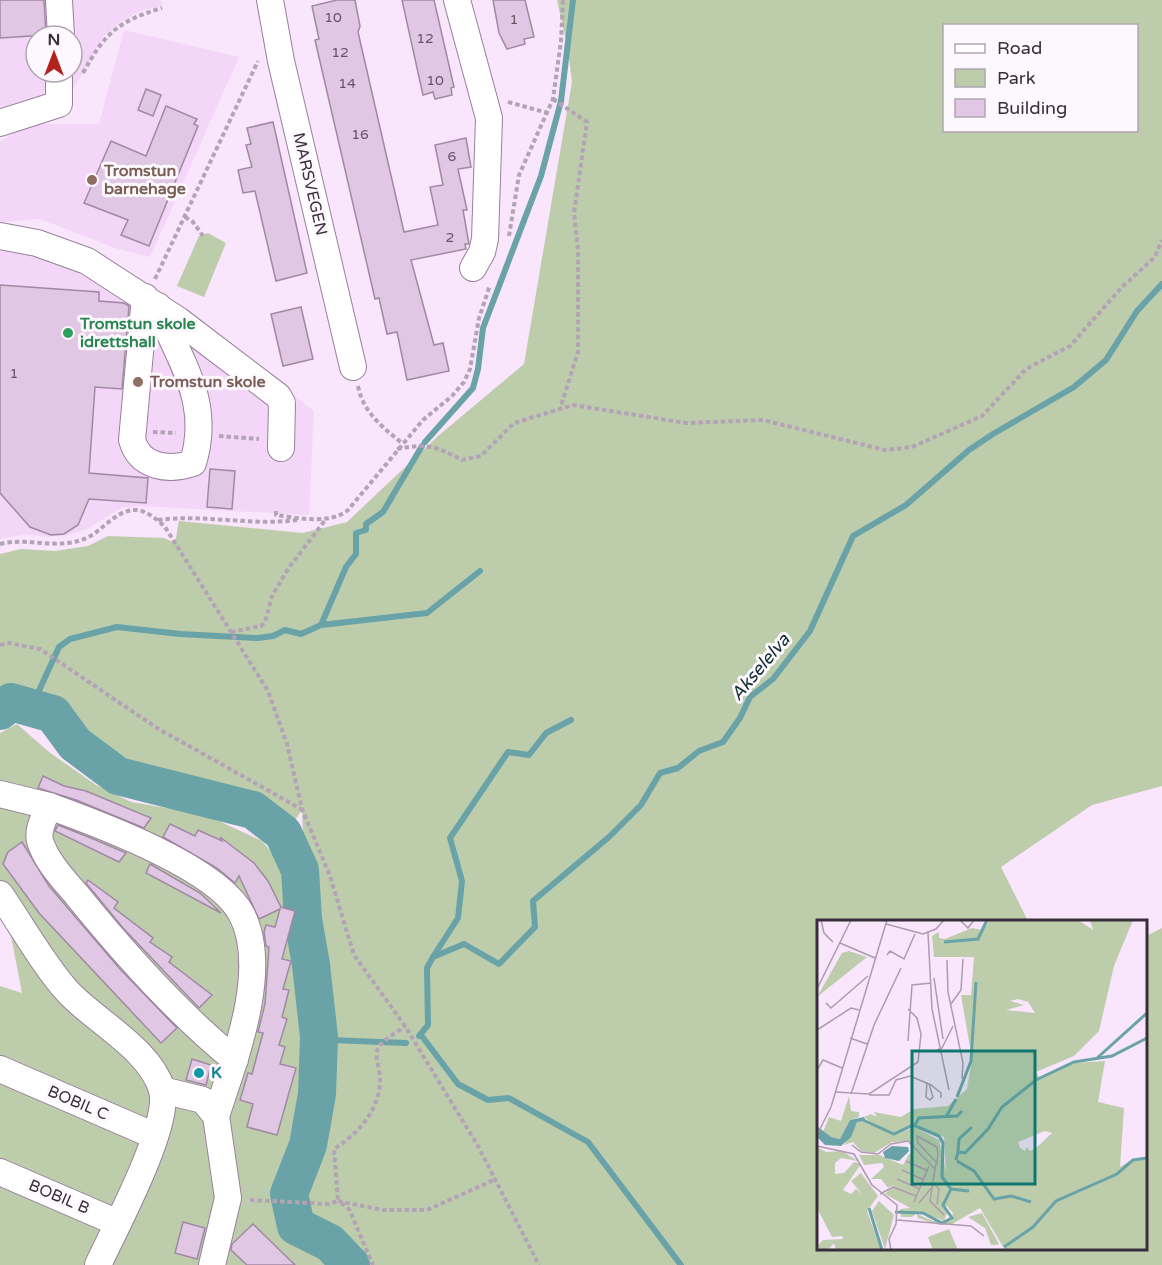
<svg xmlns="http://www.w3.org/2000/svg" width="1162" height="1265" font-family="'Varela Round',sans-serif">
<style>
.built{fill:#f4d6f9;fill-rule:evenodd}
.green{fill:#bdcdac;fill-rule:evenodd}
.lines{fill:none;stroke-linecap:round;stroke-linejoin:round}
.stream{stroke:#69a3a7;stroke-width:6}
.river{stroke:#69a3a7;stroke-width:38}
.building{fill:#e0c7e3;stroke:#a189a4;stroke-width:1.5}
.minor-casing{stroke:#97809a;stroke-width:28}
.path{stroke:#b4a3b6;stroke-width:4;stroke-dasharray:4.5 3;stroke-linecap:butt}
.minor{stroke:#fff;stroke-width:26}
.education-dot{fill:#8d6e63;stroke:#fdf8fe;stroke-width:2}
.leisure-dot{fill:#2e9e5b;stroke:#fdf8fe;stroke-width:2}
.culture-dot{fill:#0f9aa8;stroke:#fdf8fe;stroke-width:2}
.labels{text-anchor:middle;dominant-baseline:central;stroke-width:6;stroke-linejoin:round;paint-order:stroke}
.number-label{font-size:14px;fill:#625464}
.education-label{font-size:16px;font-weight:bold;fill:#785e54;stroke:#fdf8fe;text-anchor:start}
.street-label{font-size:16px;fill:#382e39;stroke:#fdf8fe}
.leisure-label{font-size:16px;font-weight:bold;fill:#27864d;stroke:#fdf8fe;text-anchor:start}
.culture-label{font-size:16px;font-weight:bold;fill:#0d838f;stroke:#fdf8fe;text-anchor:start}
.water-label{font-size:18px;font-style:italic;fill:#102f31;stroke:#fdf8fe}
.inset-river{fill:none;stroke:#69a3a7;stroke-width:3}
.inset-road{fill:none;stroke:#ac9cae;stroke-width:1.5}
.view{fill:#0f766e;fill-opacity:0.15;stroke:#0f766e;stroke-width:3}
.inset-edge{fill:none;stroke:#382e39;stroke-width:3}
</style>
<rect width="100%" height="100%" fill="#f9e5fc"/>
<g class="built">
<path d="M 0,0 L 161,0 L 162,6 L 140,11 L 120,22 L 104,36 L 62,108 L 0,123 ZM 36,36 L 72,36 L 72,72 L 36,72 Z"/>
<path d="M 124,30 L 239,57 L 150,257 L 115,248 L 40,219 L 0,222 L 0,142 L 30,124 L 99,124 Z"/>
<path d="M 0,227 L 91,253 L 167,297 L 314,411 L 309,515 L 140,506 L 121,508 L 87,529 L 64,536 L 47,537 L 26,534 L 0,539 Z"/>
</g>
<g class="green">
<path d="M 557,0 L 1162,0 L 1162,786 L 1092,805 L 1001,867 L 1028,921 L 818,922 L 818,1248 L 1146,1248 L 1146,936 L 1162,928 L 1162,1265 L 0,1265 L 0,986 L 22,993 L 11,936 L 0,905 L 0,733 L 17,724 L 49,752 L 96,785 L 131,802 L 185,811 L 219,821 L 262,841 L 278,860 L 291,886 L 310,1045 L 291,1153 L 320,1154 L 333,1054 L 318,959 L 318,912 L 312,864 L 303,836 L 302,810 L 286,833 L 254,808 L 119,773 L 76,744 L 53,712 L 10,698 L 0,707 L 0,554 L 21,549 L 55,551 L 88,546 L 108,536 L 164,538 L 175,543 L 179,521 L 303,533 L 347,522 L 438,436 L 524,364 L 572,82 L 568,50 ZM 944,26 L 1136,26 L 1136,130 L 944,130 Z"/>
<path d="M 208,233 L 226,243 L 204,297 L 177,286 L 199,236 Z"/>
</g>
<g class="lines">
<g class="stream">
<path d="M 425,442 L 473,388 L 478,369 L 483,328 L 541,176 L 561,101 L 573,0"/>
<path d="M 321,625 L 346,567 L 356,554 L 356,533 L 366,530 L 366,524 L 383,512 L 422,446"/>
<path d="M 31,708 L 59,647 L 70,639 L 117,627 L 180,634 L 258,638 L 273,636 L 285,630 L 301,634 L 321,625 L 427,613 L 480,571"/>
<path d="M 433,957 L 458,918 L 462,881 L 450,838 L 508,752 L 529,755 L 546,733 L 571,720"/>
<path d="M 318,1031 L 330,1040 L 406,1043"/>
<path d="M 421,1035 L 458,1084 L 488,1100 L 509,1098 L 588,1142 L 681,1265"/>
<path d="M 419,1036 L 428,1025 L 427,968 L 433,957 L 464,944 L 499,964 L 535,927 L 533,901 L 609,837 L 641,805 L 660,773 L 678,768 L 699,751 L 723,742 L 740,718 L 750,697 L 773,679 L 810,631 L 853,536 L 906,505 L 969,450 L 993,434 L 1074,387 L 1106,360 L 1137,311 L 1162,284"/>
</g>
<path class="river" d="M 0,711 L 11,702 L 53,714 L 75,744 L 118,776 L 253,810 L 283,833 L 300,870 L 303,919 L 311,965 L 319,1037 L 317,1094 L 308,1145 L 289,1194 L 296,1226 L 330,1243 L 351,1265"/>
</g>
<g class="building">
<path d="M 0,0 L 44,0 L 46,35 L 0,38 Z"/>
<path d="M 337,0 L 355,0 L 360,26 L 358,32 L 404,232 L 438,225 L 430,187 L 443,185 L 435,145 L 466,138 L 471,167 L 458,169 L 467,210 L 463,210 L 469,244 L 465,244 L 466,249 L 411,260 L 434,345 L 443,343 L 449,371 L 407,380 L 397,332 L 387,334 L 379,298 L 375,299 L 315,40 L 319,39 L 312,6 Z"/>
<path d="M 402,0 L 434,0 L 454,87 L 451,88 L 452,95 L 435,99 L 433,92 L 423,95 Z"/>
<path d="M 493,0 L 525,0 L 534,37 L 524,39 L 525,44 L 507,49 L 499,33 Z"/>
<path d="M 146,89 L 161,95 L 153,116 L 138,110 Z"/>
<path d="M 166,106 L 197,119 L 194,124 L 198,126 L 149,246 L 121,235 L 128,220 L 84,203 L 111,141 L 146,156 Z"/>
<path d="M 273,122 L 307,273 L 276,281 L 255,191 L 243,193 L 238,170 L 252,167 L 246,145 L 251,144 L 247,128 Z"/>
<path d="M 0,285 L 99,292 L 99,301 L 124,303 L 129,306 L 122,389 L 95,387 L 89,473 L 148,478 L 146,503 L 89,499 L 78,525 L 64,534 L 51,535 L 30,527 L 0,493 Z"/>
<path d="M 301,307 L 313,359 L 283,366 L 271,314 Z"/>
<path d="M 210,469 L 235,471 L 232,509 L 207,507 Z"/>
<path d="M 43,776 L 64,786 L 86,791 L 151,818 L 144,828 L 76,800 L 38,788 Z"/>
<path d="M 170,824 L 195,836 L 198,830 L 222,841 L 220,837 L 254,863 L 268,881 L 281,907 L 295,911 L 282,959 L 291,961 L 283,989 L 289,990 L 282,1017 L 287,1019 L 279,1045 L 285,1047 L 280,1064 L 296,1068 L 277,1135 L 247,1127 L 253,1104 L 240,1100 L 248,1073 L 252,1074 L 263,1033 L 258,1032 L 265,1004 L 269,947 L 266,946 L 264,932 L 266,925 L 275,927 L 280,909 L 259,919 L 239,876 L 235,883 L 217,868 L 163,837 Z"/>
<path d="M 58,825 L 91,838 L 126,853 L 119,862 L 55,831 Z"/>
<path d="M 22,842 L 49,886 L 120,969 L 177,1028 L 161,1043 L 39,913 L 3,864 L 8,852 Z"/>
<path d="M 150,864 L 200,893 L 221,913 L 146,873 Z"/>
<path d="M 88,880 L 118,902 L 114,908 L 153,938 L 150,942 L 172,957 L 169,962 L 212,995 L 199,1008 L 123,928 L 86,883 Z"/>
<path d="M 192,1059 L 211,1065 L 206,1085 L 186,1080 Z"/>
<path d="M 183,1222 L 205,1228 L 197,1259 L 175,1253 Z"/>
<path d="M 253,1224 L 295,1265 L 247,1265 L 231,1250 L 232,1244 Z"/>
</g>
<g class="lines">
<defs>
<g id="minor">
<path d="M 59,0 L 61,36"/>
<path d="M 270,0 L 281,61 L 353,367"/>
<path d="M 457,0 L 489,118 L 485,239 L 482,252 L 473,268"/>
<path d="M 0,123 L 59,104 L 59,72"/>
<path d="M 0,236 L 37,243 L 87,261 L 178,320 L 278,396 L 282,403 L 281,448"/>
<path d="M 145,297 L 132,440 C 140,468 169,471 193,463 C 212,400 179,362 158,306"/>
<path d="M 0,794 L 49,806"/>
<path d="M 0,894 C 20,923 45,967 68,992 C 95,1021 151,1050 162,1090 C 171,1125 114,1230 98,1265"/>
<path d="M 0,1069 L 155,1136"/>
<path d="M 162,1090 L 203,1100 L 216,1116 L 228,1198 L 212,1265"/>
<path d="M 216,1116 C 234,1061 270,970 242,915 C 219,868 99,824 49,806 C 45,817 37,829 40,841 C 46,861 63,879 76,894 C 122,951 177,1013 235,1060"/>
<path d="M 0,1172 L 118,1223"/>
</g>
</defs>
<use href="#minor" class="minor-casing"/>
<g class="path">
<path d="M 83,73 C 105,33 118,21 162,8"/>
<path d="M 553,99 L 587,122 L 574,213 L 578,250 L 578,352 L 560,409"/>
<path d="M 508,102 L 548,113"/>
<path d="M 185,217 L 193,222 L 203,236"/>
<path d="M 509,236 L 519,175 L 553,99 L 561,41 L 563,0"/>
<path d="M 155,279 L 258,61"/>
<path d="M 358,386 C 363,412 382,427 402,443"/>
<path d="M 153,432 L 176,433"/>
<path d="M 219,436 L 259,439"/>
<path d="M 397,449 C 427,443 435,446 462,460 L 481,456 L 514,423 L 573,405 L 686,423 L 763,420 L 885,450 L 912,447 L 982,416 L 1026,369 L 1070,346 L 1122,287 L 1155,257 L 1162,240"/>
<path d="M 276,511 L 276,515 C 298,518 330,525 348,510 L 423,420 L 452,396 L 464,382 L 470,369 L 479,318 L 490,285"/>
<path d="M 158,520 C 204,514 251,526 297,520"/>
<path d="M 0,544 C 28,537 57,550 84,539 C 103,532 115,509 137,510 C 147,511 158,520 165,527 L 268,691 L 287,744 L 302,809 L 330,876 L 354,955 L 405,1026 L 478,1146 L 539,1265"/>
<path d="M 231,632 L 261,626 L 265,622 L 272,596 L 288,569 L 326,519"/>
<path d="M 0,645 L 9,643 L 40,649 L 157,728 L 301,809"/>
<path d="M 250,1200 L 329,1204 L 338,1201 L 334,1149 C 358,1134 381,1109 380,1078 C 380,1070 375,1058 377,1051 C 380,1040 397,1033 405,1026"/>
<path d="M 338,1201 L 383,1210 L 427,1210 L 496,1179"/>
<path d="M 341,1203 L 349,1209 L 373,1265"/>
</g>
<use href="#minor" class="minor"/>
</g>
<g class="education-dot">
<circle cx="92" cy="180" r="6"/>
<circle cx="138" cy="382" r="6"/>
</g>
<circle class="leisure-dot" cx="68" cy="333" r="6"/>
<circle class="culture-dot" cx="199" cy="1073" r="6"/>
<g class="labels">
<g class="number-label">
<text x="333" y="17">10</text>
<text x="514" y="19">1</text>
<text x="425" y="38">12</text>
<text x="340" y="52">12</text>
<text x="435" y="80">10</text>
<text x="347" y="83">14</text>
<text x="360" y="134">16</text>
<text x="452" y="156">6</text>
<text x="450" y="237">2</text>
<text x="14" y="373">1</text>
</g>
<g class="education-label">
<text x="104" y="171">Tromstun<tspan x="104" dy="18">barnehage</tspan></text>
<text x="150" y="382">Tromstun skole</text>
</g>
<g class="street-label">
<text transform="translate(310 184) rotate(77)">MARSVEGEN</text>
<text transform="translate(78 1103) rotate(23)">BOBIL C</text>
<text transform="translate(59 1197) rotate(23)">BOBIL B</text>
</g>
<g class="leisure-label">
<text x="80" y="324">Tromstun skole<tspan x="80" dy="18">idrettshall</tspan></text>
</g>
<g class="culture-label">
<text x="211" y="1073">K</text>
</g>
<g class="water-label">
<text transform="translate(760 667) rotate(-50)">Akselelva</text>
</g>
</g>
<g transform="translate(817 920)">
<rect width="330" height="330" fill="#f9e5fc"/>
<path d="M 173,0 L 261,0 L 276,10 L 273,0 L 316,0 L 297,46 L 282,111 L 257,136 L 219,152 L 222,157 L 257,143 L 288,141 L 281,182 L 307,188 L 303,247 L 316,239 L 330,238 L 330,330 L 188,330 L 163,288 L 135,304 L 122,305 L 101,298 L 100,294 L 116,301 L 134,301 L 136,293 L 130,286 L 126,287 L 130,293 L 127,301 L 102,291 L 95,297 L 84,297 L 83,289 L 93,288 L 68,274 L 77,265 L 71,268 L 64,259 L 54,259 L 67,247 L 65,243 L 47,245 L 42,235 L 62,235 L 86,245 L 92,234 L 97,235 L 93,221 L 75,222 L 57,233 L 44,231 L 36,222 L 27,225 L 40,202 L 49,201 L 63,209 L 47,197 L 54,194 L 60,197 L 57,192 L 84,197 L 97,189 L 131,186 L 150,169 L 155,139 L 144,75 L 154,75 L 157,37 L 117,37 L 115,16 L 122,12 L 122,18 L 128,19 L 155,8 L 166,10 ZM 201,79 L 211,82 L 218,93 L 189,90 L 207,85 L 193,81 ZM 96,205 L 127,217 L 129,252 L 122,220 L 97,207 L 85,212 ZM 228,211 L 235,213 L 219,228 L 213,231 L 210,227 L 208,231 L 203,228 L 201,222 ZM 32,31 L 50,37 L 0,77 L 25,33 ZM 32,176 L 34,191 L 42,192 L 42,197 L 33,200 L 23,219 L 3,215 L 0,206 L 6,212 L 12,197 L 24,201 ZM 0,227 L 9,232 L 25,231 L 41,241 L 24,238 L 18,243 L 18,254 L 27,253 L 37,242 L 44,244 L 26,270 L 34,274 L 39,269 L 45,274 L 34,261 L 44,253 L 61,276 L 50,291 L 64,330 L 19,330 L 17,323 L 11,330 L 4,330 L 0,326 L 6,320 L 26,319 L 25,316 L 15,317 L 0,288 ZM 62,281 L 77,295 L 68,329 L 55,291 ZM 165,293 L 182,324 L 180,325 L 174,325 L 168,308 L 151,297 ZM 132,309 L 141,330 L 116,330 L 111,317 Z" fill="#bdcdac" fill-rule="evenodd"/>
<path d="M 47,197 L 49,201 L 40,202 L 34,217 L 24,226 L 8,225 L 0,217 L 0,206 L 14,217 L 23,219 L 33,200 ZM 75,226 L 91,227 L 92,231 L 82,241 L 68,238 L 66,232 Z" fill="#69a3a7"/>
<path class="inset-river" d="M 127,22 L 161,19 L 170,0M 279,139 L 330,93M 140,177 L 154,141 L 159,62M 129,197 L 139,179M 44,199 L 77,214 L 96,205 L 122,216 L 126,223 L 125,257 L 134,269 L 126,285 L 135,298 L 125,303 L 106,293 L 78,292M 98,205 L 102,198 L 140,196 L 145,191M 141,231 L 142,219 L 155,207M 139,240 L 141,232 L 148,233 L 171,209 L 185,187 L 219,160 L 257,142 L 295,136 L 330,118M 140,241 L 157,251 L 177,279 L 194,276 L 214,282M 134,269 L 152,271M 52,288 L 65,330M 187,327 L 216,307 L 239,281 L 300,254 L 316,240 L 330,238"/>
<path class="inset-road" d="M 4,0 L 7,13 L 16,22M 143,0 L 151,8 L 157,0M 69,4 L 106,14 L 119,9 L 127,0M 111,13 L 115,89 L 132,170M 23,23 L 58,38M 70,35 L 73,31 L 87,39 L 98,14M 130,40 L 131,72 L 146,143 L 145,159M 117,58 L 126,119M 0,69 L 34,0M 9,83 L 14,88 L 51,56M 134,84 L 144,70 L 146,39M 0,110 L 34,88 L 42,90M 33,118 L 50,124M 91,121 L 95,65 L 114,63M 120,130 L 125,128 L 136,106M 0,150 L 6,140 L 25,148M 110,162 L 109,177 L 113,180 L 116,177 L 112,164M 18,172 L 52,174 L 101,142 L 104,114 L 100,98 L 91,89M 34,174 L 57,105 L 84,48M 52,175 L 72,175 L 79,160 L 93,156 L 114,165 L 124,173 L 124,178M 0,215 L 14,187 L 70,0M 35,225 L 44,232 L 61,234 L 74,224 L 91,221 L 118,249 L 113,281 L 127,295M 0,226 L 37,234 L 55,265 L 80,285 L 79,304 L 72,319 L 74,330M 89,241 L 111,251M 118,248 L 119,244 L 120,243 L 120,241 L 121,235 L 120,227 L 100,216 L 101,223 L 120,243M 85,250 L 107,260M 80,259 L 103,269M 117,264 L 122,269 L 120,284M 63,274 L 76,267 L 99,276M 97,282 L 112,246M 102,283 L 116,266M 80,300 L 154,306 L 167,316"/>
<path class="view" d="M 95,131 L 218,131 L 218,264 L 95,264 Z"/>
<rect width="330" height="330" class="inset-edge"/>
</g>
<rect x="943" y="24" width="195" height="108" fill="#fdf8fe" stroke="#aea7af" stroke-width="1.5"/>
<rect x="955" y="44" width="30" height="9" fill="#ffffff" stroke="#aea7af" stroke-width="1.5"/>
<text x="997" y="54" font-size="18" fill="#382e39">Road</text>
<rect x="955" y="69" width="30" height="18" fill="#bdcdac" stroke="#aea7af" stroke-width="1.5"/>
<text x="997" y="84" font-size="18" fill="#382e39">Park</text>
<rect x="955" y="99" width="30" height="18" fill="#e0c7e3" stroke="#aea7af" stroke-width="1.5"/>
<text x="997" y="114" font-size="18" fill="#382e39">Building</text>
<g transform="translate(54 54)"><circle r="28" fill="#fdf8fe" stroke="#aea7af" stroke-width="1.5"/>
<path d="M0-4.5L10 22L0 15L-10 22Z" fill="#b2231d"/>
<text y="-9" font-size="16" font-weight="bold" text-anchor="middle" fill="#382e39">N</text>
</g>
</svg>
